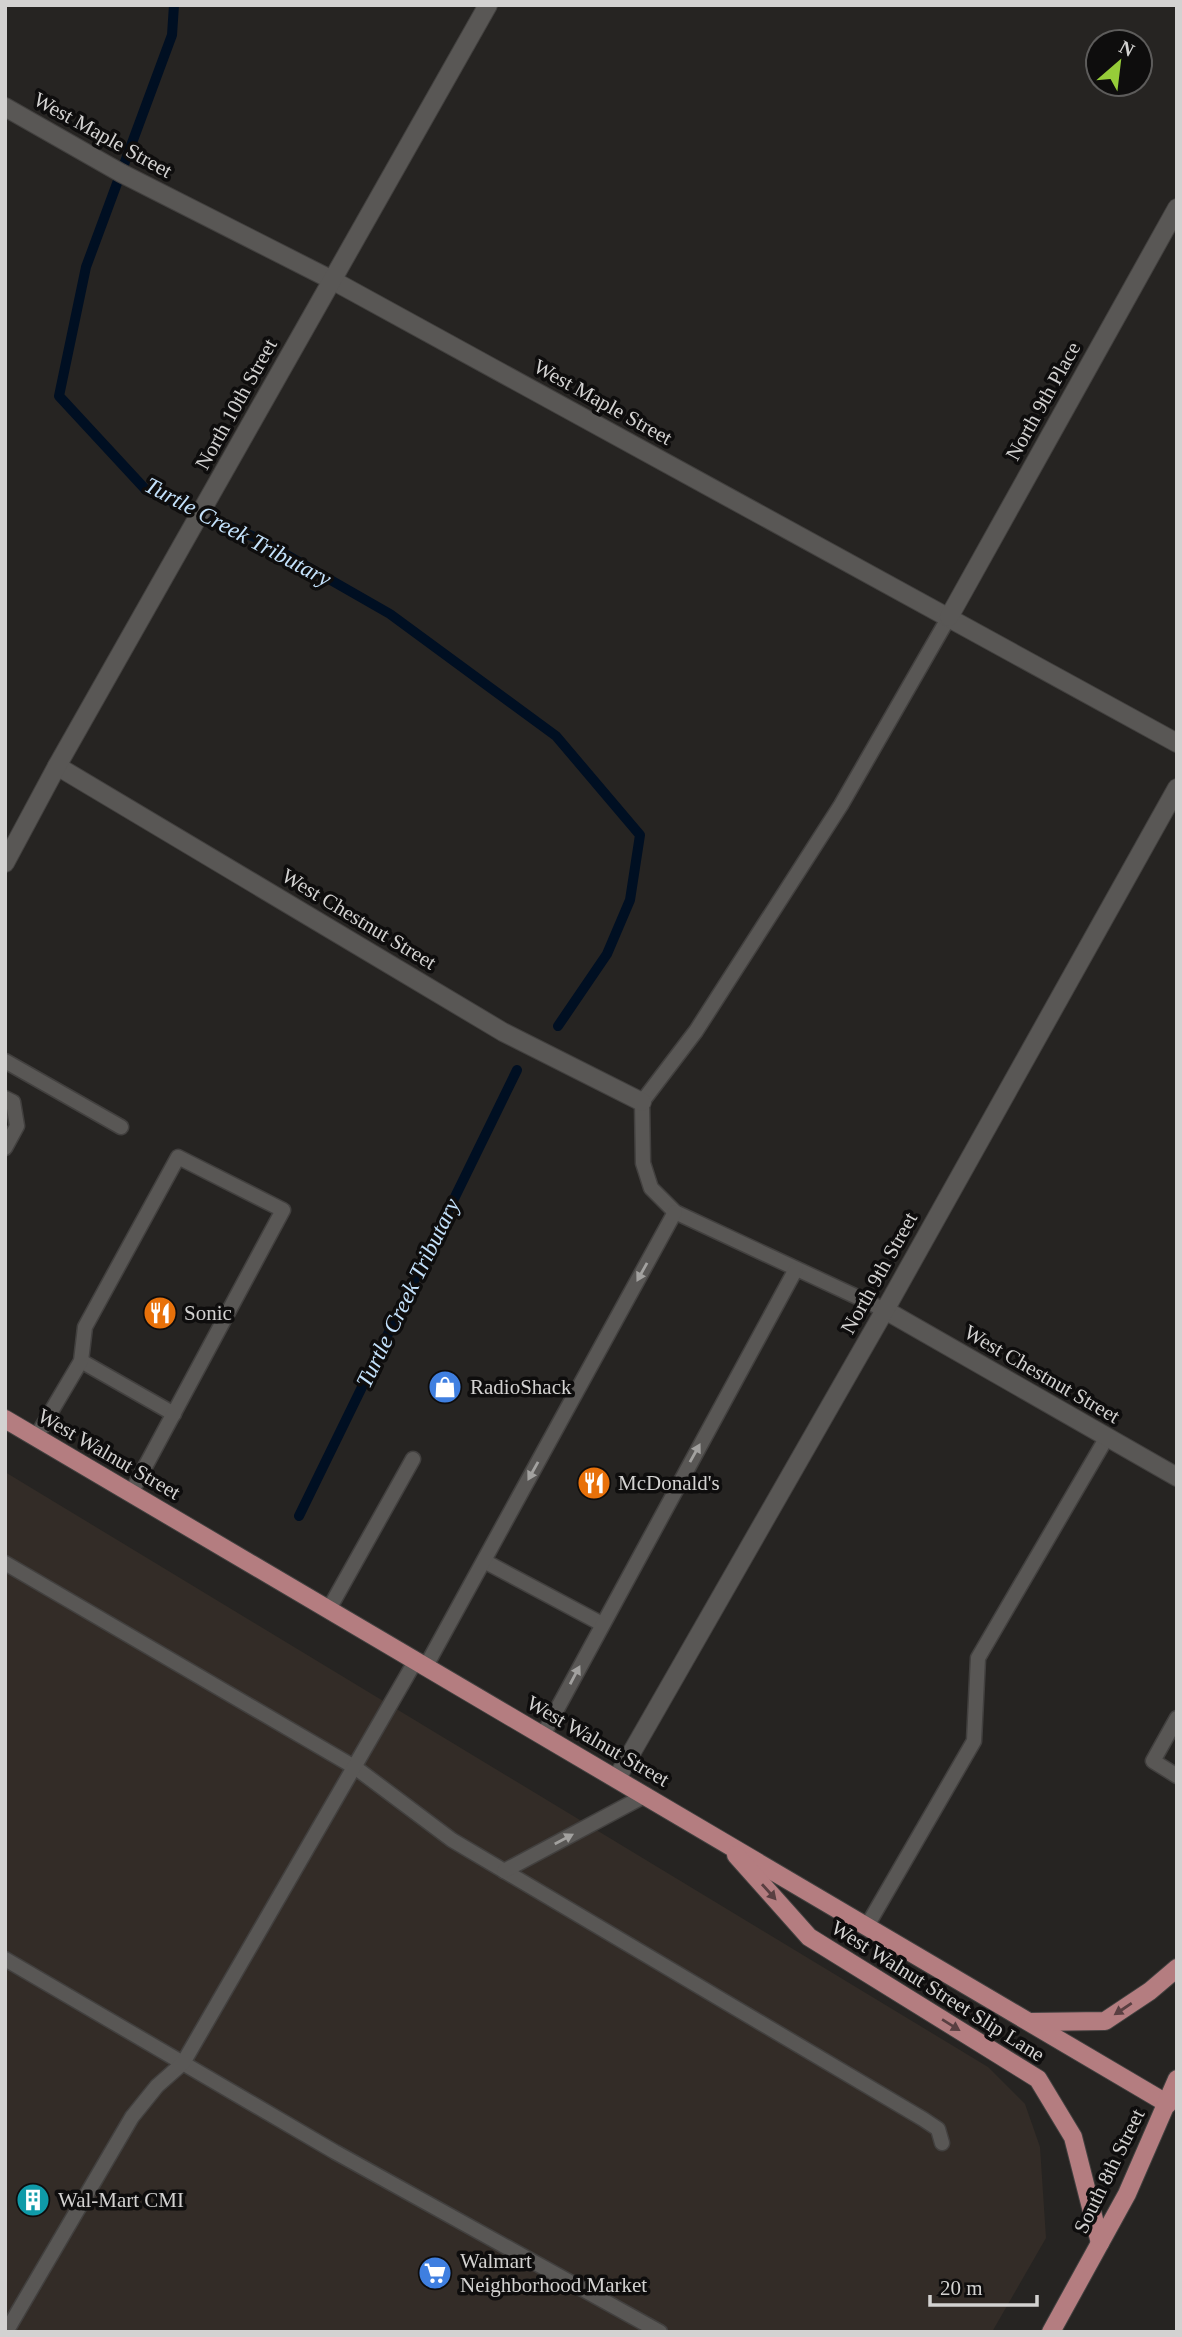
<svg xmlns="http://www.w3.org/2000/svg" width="1182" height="2337" font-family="'Times New Roman',serif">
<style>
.built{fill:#332c27}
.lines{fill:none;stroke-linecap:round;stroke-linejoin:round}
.stream{stroke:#000f22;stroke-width:10}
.service-casing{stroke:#42403f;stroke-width:17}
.minor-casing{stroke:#42403f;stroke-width:20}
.primary-casing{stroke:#42403f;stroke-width:20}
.service{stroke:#595755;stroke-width:14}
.minor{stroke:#595755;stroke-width:18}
.primary{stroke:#b47d80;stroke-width:18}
.oneway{fill:#a2a19f}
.oneway2{fill:#593f41}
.labels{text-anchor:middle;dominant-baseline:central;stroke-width:7;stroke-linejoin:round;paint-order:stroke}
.street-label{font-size:21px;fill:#d3d2d1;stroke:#0e0d0d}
.poi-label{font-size:21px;fill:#d3d2d1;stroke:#0e0d0d;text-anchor:start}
.water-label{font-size:23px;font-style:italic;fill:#c4e2fc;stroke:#0e0d0d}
</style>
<rect width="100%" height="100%" fill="#262422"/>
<path class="built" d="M 5,1472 L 988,2067 L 1025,2104 L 1040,2147 L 1046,2238 L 992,2332 L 5,2332 Z"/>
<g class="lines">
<g class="stream">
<path d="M 174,5 L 172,35 L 86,267 L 59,396 L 146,490 L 259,539 L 390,614 L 556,736 L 640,835 L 630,900 L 607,954 L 558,1026"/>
<path d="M 299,1516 L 517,1070"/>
</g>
<defs>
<g id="service">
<path d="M 5,1061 L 121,1127"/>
<path d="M 5,1098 L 13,1102 L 17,1126 L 5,1148"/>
<path d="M 885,1310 L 675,1212 L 651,1188 L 643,1163 L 642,1102 L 696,1031 L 841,805 L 949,617"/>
<path d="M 81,1361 L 174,1414"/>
<path d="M 36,1437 L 81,1361 L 85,1327 L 178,1157 L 283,1210 L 131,1493"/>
<path d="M 484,1561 L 602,1624"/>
<path d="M 5,1563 L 356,1768 L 452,1840 L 923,2119 L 938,2129 L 942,2143"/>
<path d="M 329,1609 L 413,1459"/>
<path d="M 426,1666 L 675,1212"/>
<path d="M 1177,1718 L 1153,1761 L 1177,1776"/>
<path d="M 543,1735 L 796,1269"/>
<path d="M 504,1871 L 646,1795"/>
<path d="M 867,1926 L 974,1741 L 978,1658 L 1107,1437"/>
<path d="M 5,1959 L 335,2152 L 660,2332"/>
<path d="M 6,2332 L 132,2117 L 157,2086 L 183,2063 L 416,1660"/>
</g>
<g id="minor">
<path d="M 5,107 L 121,173 L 332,280 L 1177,743"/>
<path d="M 949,617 L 1177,208"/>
<path d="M 57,766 L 503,1032 L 642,1102"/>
<path d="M 5,863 L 57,766 L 488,5"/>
<path d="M 885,1310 L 1177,1477"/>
<path d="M 617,1778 L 885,1310 L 1177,788"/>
</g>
<g id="primary">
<path d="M 5,1419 L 1168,2104"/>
<path d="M 736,1855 L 809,1937 L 1038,2079 L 1073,2137 L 1100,2243"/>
<path d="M 1030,2022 L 1105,2021 L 1150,1991 L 1177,1968"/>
<path d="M 1051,2332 L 1127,2194 L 1177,2079"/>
</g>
</defs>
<use href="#service" class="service-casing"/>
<use href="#minor" class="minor-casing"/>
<use href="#primary" class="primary-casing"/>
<use href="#service" class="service"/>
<use href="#minor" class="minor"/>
<use href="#primary" class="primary"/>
</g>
<defs><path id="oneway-solid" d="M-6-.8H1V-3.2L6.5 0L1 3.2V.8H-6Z" transform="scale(1.75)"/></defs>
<g class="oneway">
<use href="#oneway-solid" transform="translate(642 1272) rotate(119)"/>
<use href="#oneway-solid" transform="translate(695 1453) rotate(-61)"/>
<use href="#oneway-solid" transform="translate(533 1471) rotate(119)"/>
<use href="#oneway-solid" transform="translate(575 1675) rotate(-62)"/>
<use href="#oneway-solid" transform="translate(564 1839) rotate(-28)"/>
</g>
<g class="oneway2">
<use href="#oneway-solid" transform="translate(769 1892) rotate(48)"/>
<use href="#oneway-solid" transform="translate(1123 2009) rotate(146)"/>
<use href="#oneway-solid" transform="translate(951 2025) rotate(32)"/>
</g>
<defs>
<symbol id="restaurant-disc" viewBox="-11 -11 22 22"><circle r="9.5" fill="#e8710a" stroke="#0e0d0d"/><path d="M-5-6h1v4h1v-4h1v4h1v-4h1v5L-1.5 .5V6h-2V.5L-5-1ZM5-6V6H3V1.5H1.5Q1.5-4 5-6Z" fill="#fff"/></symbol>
<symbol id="shop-disc" viewBox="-11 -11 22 22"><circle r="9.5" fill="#3f7fe0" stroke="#0e0d0d"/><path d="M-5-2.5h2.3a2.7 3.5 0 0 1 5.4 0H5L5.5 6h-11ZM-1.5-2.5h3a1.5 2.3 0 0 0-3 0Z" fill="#fff"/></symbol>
<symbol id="building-disc" viewBox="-11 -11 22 22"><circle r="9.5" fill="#0f9aa8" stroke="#0e0d0d"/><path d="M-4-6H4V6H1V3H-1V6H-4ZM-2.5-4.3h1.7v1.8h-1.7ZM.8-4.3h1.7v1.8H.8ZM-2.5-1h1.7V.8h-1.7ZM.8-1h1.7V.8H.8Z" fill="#fff"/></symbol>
<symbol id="supermarket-disc" viewBox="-11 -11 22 22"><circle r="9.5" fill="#3f7fe0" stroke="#0e0d0d"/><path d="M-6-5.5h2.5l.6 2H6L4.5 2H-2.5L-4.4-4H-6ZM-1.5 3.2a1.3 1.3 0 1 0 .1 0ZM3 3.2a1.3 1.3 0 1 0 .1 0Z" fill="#fff"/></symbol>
</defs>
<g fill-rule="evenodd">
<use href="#restaurant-disc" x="141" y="1294" width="38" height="38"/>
<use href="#shop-disc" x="426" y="1368" width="38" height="38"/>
<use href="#restaurant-disc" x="575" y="1464" width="38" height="38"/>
<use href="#building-disc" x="14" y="2181" width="38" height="38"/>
<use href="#supermarket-disc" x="416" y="2254" width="38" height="38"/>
</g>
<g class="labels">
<g class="street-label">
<text transform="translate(103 135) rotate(29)">West Maple Street</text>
<text transform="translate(1043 401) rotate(-61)">North 9th Place</text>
<text transform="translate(603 402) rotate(29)">West Maple Street</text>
<text transform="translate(236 404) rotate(-61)">North 10th Street</text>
<text transform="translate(359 919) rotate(31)">West Chestnut Street</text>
<text transform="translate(879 1273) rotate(-61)">North 9th Street</text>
<text transform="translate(1042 1374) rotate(30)">West Chestnut Street</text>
<text transform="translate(109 1454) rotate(30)">West Walnut Street</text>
<text transform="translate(598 1741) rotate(30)">West Walnut Street</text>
<text transform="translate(938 1991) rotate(32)">West Walnut Street Slip Lane</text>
<text transform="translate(1109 2171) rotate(-64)">South 8th Street</text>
</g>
<g class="poi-label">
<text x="184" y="1313">Sonic</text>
<text x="470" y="1387">RadioShack</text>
<text x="618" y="1483">McDonald's</text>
<text x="58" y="2200">Wal-Mart CMI</text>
<text x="460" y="2261">Walmart<tspan x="460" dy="24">Neighborhood Market</tspan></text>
</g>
<g class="water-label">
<text transform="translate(238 532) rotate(28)">Turtle Creek Tributary</text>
<text transform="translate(408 1293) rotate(-64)">Turtle Creek Tributary</text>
</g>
</g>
<rect width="1182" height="2337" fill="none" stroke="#d3d2d1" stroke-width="14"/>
<g transform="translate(1119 63) rotate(28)"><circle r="33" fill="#0e0d0d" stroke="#5d5c5b" stroke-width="2"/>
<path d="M0-5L12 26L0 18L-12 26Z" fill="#96cc39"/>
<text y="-10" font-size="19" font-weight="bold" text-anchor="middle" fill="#d3d2d1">N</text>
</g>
<path d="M930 2295v10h107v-10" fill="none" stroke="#d3d2d1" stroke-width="3.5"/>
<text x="940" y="2295" font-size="21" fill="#d3d2d1" stroke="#0e0d0d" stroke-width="5" paint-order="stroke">20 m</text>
</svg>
